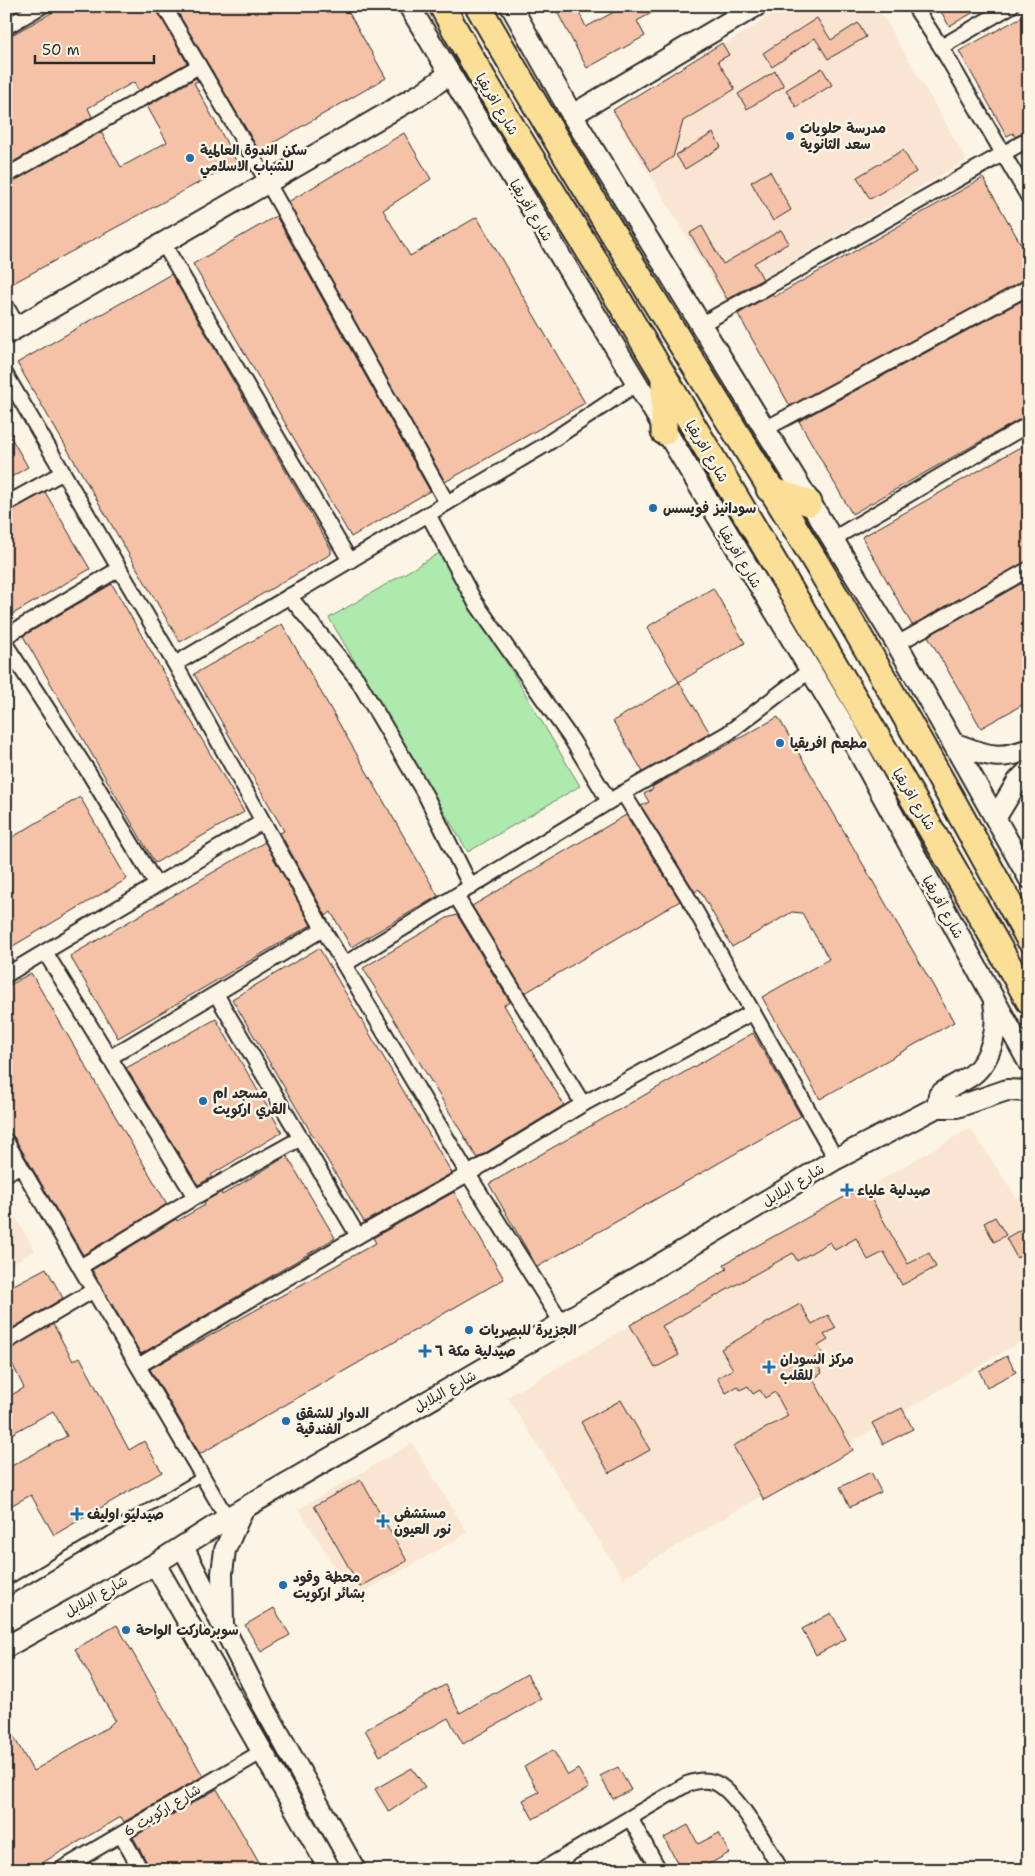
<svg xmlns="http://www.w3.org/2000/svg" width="1035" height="1876" font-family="'Shantell Sans','Playpen Sans Arabic',sans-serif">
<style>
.built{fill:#fae5d2}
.green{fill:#aee9ad;stroke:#6c8a6c}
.building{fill:#f5c1a7;stroke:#2b2b2b}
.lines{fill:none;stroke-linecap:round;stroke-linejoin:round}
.lane-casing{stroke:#2b2b2b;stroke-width:11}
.street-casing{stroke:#2b2b2b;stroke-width:18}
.secondary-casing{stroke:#2b2b2b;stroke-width:24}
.highway-casing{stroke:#2b2b2b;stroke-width:29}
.lane{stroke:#fcf5e5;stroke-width:7}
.street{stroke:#fcf5e5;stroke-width:14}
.secondary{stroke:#fcf5e5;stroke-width:20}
.highway{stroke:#fbdf96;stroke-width:25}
.poi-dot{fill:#1f6fb2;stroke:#fcf5e5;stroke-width:2}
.labels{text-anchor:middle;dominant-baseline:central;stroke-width:5;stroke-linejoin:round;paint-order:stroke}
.street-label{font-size:14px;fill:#2b2b2b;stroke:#fcf5e5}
.poi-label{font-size:14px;font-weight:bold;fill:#2b2b2b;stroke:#fcf5e5;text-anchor:start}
</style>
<rect width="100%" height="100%" fill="#fcf5e5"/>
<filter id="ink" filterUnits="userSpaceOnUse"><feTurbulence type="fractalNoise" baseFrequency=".02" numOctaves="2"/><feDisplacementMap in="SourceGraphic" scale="10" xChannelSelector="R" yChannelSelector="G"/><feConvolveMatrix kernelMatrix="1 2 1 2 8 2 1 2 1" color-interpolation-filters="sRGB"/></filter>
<g filter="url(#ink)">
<g class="built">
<path d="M 788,6 L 877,6 L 967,160 L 725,300 L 612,112 Z"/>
<path d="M 970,1128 L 1029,1216 L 1029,1337 L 623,1578 L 507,1397 Z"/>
<path d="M 6,1200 L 35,1251 L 6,1267 Z"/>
<path d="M 412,1443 L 468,1533 L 353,1598 L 299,1509 Z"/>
</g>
<path class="green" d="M 441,552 L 580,786 L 468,852 L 329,618 Z"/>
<g class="building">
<path d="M 64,6 L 155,6 L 187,63 L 138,91 L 134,82 L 88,108 L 92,117 L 6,166 L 6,38 Z"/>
<path d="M 174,6 L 345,6 L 386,78 L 259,151 Z"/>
<path d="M 554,6 L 576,6 L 586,27 L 625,6 L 664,6 L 637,21 L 645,36 L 587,68 Z"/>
<path d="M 938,6 L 985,6 L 949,26 Z"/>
<path d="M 1029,13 L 1029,130 L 1015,137 L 1013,133 L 1007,136 L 959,51 Z"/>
<path d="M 817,18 L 831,40 L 858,23 L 866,37 L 828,59 L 815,38 L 772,67 L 763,53 Z"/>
<path d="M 722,43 L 729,55 L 718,61 L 735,89 L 683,121 L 673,157 L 651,171 L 613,110 Z"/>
<path d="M 822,68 L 832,85 L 796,107 L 786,90 Z"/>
<path d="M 775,71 L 784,86 L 747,109 L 738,94 Z"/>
<path d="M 196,78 L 198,81 L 194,83 L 237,162 L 6,287 L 6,185 L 101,132 L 121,167 L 167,142 L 147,106 Z"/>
<path d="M 404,133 L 431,179 L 383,210 L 410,256 L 477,217 L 585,403 L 445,482 L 288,202 Z"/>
<path d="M 713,133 L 721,147 L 685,169 L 676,155 Z"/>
<path d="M 903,150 L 916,172 L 870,199 L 857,177 Z"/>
<path d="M 770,171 L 791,210 L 773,221 L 751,182 Z"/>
<path d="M 983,178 L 1029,258 L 1029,278 L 790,406 L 738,314 L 772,294 L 774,297 Z"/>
<path d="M 276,216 L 430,491 L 351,537 L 193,264 Z"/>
<path d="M 702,226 L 723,264 L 781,230 L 789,243 L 754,263 L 763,279 L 727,299 L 690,233 Z"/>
<path d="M 171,274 L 331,549 L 331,554 L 180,642 L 17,363 Z"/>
<path d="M 1029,297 L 1029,414 L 852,514 L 799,421 Z"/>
<path d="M 6,429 L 28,467 L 6,480 Z"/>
<path d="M 1029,442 L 1029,560 L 912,625 L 862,537 Z"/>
<path d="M 45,492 L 90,569 L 6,618 L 6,513 Z"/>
<path d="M 1029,579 L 1029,701 L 981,728 L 928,636 Z"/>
<path d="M 112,584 L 244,812 L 155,863 L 23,636 Z"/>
<path d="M 713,588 L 745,643 L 679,682 L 647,627 Z"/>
<path d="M 282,624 L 438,896 L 351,947 L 331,912 L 326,916 L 280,833 L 284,831 L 194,674 Z"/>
<path d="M 679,682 L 710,733 L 643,772 L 613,721 Z"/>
<path d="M 778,717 L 954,1022 L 820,1099 L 762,997 L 829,959 L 802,913 L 792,912 L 732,947 L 699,889 L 695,892 L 641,806 L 649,802 L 644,794 L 653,789 L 652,787 Z"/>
<path d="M 80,797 L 127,879 L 6,950 L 6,841 Z"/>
<path d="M 626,815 L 680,901 L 525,993 L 472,906 Z"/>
<path d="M 265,842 L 311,925 L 118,1038 L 70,956 Z"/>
<path d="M 457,915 L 510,1002 L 504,1005 L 564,1105 L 477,1158 L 363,968 L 447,918 Z"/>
<path d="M 319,948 L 452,1173 L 364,1222 L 232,999 Z"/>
<path d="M 31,973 L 167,1204 L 83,1255 L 14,1137 L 6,1130 L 6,987 Z"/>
<path d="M 216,1019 L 282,1132 L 211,1175 L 212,1177 L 198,1185 L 126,1068 Z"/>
<path d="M 753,1033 L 801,1116 L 537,1267 L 489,1184 Z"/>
<path d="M 287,1156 L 335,1238 L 141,1354 L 92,1270 L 176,1219 L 177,1221 L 205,1205 L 204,1202 L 221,1192 L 222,1195 Z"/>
<path d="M 864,1186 L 908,1264 L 929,1253 L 936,1267 L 902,1285 L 884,1252 L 868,1260 L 856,1238 L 835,1250 L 830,1242 L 797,1261 L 793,1253 L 662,1326 L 679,1355 L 655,1368 L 630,1325 L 727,1269 L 724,1264 Z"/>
<path d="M 454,1192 L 504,1279 L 200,1454 L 150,1369 L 376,1243 L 373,1238 Z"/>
<path d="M 995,1217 L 1006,1235 L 994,1242 L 984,1223 Z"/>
<path d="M 1029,1225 L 1029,1251 L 1017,1258 L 1006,1238 Z"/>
<path d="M 46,1268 L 63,1298 L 8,1331 L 6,1289 Z"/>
<path d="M 800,1304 L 812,1324 L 828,1315 L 836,1328 L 824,1335 L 828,1340 L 818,1346 L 822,1353 L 814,1358 L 822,1373 L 813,1379 L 853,1450 L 764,1500 L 733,1446 L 788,1416 L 775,1392 L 765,1398 L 760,1390 L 753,1394 L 748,1386 L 740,1390 L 738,1386 L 726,1393 L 717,1378 L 733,1369 L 721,1349 Z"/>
<path d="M 53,1324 L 73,1361 L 80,1357 L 129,1450 L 144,1441 L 162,1472 L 54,1535 L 31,1495 L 6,1508 L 6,1469 L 67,1436 L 53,1411 L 6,1437 L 6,1398 L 24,1388 L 6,1351 Z"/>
<path d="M 1007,1356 L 1016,1372 L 987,1387 L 979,1371 Z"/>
<path d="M 621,1400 L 650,1450 L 609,1473 L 581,1422 Z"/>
<path d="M 902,1408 L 913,1429 L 883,1444 L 872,1423 Z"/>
<path d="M 871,1472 L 881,1492 L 850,1507 L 840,1487 Z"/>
<path d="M 361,1480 L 407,1561 L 360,1587 L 314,1506 Z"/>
<path d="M 274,1608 L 290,1635 L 261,1652 L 245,1625 Z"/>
<path d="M 831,1613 L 846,1639 L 816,1655 L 802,1629 Z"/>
<path d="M 117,1625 L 203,1776 L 124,1822 L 121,1817 L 30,1870 L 6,1870 L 6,1723 L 33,1771 L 108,1727 L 115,1720 L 75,1649 Z"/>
<path d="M 527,1674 L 541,1699 L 463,1744 L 448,1718 L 380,1756 L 365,1730 L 445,1685 L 460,1713 Z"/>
<path d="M 553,1750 L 568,1775 L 578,1769 L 589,1788 L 533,1819 L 523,1800 L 539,1792 L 524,1767 Z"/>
<path d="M 618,1767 L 631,1790 L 613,1799 L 600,1776 Z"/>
<path d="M 412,1768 L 425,1787 L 389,1812 L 375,1789 Z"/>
<path d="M 217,1789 L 263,1870 L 151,1870 L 133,1837 Z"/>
<path d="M 688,1825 L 698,1844 L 719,1833 L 729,1853 L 699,1870 L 681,1870 L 664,1838 Z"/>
</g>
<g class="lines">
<defs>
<path id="lane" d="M 6,1592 L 202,1476"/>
<g id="street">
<path d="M 164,6 L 268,183 L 447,503"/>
<path d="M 914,6 L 941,47 L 1029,198"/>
<path d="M 6,27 L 42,6"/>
<path d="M 941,47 L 1011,6"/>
<path d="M 6,176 L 199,66"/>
<path d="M 163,243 L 350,561"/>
<path d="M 6,306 L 18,327"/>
<path d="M 700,325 L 1029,139"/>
<path d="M 6,375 L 175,664 L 323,929 L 468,1174 L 562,1323"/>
<path d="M 765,429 L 1029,287"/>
<path d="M 6,504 L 62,473"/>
<path d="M 428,514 L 475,602 L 572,740 L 609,801"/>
<path d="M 831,540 L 1029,424"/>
<path d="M 289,596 L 357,679 L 426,796 L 471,887"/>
<path d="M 6,636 L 119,569"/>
<path d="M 897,644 L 1029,569"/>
<path d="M 6,645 L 89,773 L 156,884"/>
<path d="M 175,664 L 545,445 L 636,384"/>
<path d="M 623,793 L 686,894 L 836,1159"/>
<path d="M 456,896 L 583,1104"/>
<path d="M 45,952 L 195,1197"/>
<path d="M 345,964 L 623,793 L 728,733 L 809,671"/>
<path d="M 6,975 L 262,822"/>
<path d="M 216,994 L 358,1236"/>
<path d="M 109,1058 L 323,929"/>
<path d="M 6,1141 L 227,1518"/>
<path d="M 6,1174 L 20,1165"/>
<path d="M 80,1267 L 195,1197 L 301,1138"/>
<path d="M 6,1342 L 94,1290"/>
<path d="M 138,1366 L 358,1236 L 468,1174 L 583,1104 L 753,1012"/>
<path d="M 630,1818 L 659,1870"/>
<path d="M 121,1835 L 141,1870"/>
<path d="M 60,1870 L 263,1751"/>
<path d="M 542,1870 L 687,1784 C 696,1781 704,1779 713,1782 C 735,1788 769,1849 781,1870"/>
</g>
<g id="secondary">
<path d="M 409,6 L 846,729 L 1029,1063"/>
<path d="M 511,6 L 572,115 L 897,644 L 1029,878"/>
<path d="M 572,115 L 756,6"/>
<path d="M 6,334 L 424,92 L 448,75"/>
<path d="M 953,743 C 984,754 996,762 1029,749"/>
<path d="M 996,817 L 1018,781 L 1029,770"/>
<path d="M 937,1107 L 939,1095 C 949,1087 962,1082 972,1075 C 992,1059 999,1027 994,1003"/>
<path d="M 183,1547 L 263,1705 L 355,1870"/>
<path d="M 155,1564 L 330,1870"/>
<path d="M 223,1624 L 222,1573 L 225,1550 L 243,1509"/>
<path d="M 6,1647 L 155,1564 L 227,1518 L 562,1323 L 836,1159 L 937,1107 L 957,1107 L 1007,1090 L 1029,1091"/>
</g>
<g id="highway">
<path d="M 442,6 C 502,117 573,221 636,329 C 768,553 902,775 1029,1001"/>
<path d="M 478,6 C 578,181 686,351 792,523 C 875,659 952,799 1029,939"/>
<path d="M 664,378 L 664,432"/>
<path d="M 769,489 L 809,503"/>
</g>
</defs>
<use href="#lane" class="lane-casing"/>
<use href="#street" class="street-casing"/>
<use href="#secondary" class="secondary-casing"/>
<use href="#highway" class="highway-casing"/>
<use href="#lane" class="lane"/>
<use href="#street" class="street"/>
<use href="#secondary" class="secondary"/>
<use href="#highway" class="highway"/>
</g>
</g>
<g class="poi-dot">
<circle cx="790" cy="136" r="5"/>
<circle cx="190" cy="158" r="5"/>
<circle cx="653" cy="508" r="5"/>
<circle cx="780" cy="743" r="5"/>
<circle cx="203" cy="1101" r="5"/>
<path d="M844.5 1182.5h5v5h5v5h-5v5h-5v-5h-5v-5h5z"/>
<circle cx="469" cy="1330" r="5"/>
<path d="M422.5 1343.5h5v5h5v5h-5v5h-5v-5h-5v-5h5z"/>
<path d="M766.5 1359.5h5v5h5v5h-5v5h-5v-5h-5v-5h5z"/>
<circle cx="286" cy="1421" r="5"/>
<path d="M74.5 1506.5h5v5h5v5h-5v5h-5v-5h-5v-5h5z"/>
<path d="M380.5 1513.5h5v5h5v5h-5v5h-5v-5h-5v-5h5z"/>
<circle cx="283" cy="1585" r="5"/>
<circle cx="126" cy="1630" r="5"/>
</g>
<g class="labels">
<g class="street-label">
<text transform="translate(497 104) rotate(59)">شارع افريقيا</text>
<text transform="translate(531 210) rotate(59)">شارع أفريقيا</text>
<text transform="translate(707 451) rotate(59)">شارع افريقيا</text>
<text transform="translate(740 557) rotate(59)">شارع أفريقيا</text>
<text transform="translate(914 799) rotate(59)">شارع افريقيا</text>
<text transform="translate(943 907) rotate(61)">شارع أفريقيا</text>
<text transform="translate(793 1185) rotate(-31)">شارع البلابل</text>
<text transform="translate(445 1391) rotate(-30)">شارع البلابل</text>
<text transform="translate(96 1596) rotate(-29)">شارع البلابل</text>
<text transform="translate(162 1810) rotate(-31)">شارع اركويت 6</text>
</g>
<g class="poi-label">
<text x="800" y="128">مدرسة حلويات<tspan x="800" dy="16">سعد الثانوية</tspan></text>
<text x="200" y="150">سكن الندوة العالمية<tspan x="200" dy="16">للشباب الاسلامي</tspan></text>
<text x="663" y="508">سودانيز فويسس</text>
<text x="790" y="743">مطعم افريقيا</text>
<text x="213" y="1093">مسجد ام<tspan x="213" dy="16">القري اركويت</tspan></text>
<text x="857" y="1190">صيدلية علياء</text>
<text x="479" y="1330">الجزيرة للبصريات</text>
<text x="435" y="1351">صيدلية مكة ٦</text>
<text x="780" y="1359">مركز السودان<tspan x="780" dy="16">للقلب</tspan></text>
<text x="296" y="1413">الدوار للشقق<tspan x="296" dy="16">الفندقية</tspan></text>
<text x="394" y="1513">مستشفى<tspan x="394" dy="16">نور العيون</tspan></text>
<text x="87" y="1514">صيدليو اوليف</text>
<text x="293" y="1577">محطة وقود<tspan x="293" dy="16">بشائر اركويت</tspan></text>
<text x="136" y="1630">سوبرماركت الواحة</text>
</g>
</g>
<rect width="1035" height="1876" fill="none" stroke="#fcf5e5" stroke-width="25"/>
<rect x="12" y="12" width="1010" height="1851" fill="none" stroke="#2b2b2b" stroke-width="2" filter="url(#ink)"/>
<path d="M35 55v8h119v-8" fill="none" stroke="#2b2b2b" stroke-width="2.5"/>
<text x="42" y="55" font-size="15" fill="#2b2b2b" stroke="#fcf5e5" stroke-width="4" paint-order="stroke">50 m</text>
</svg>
